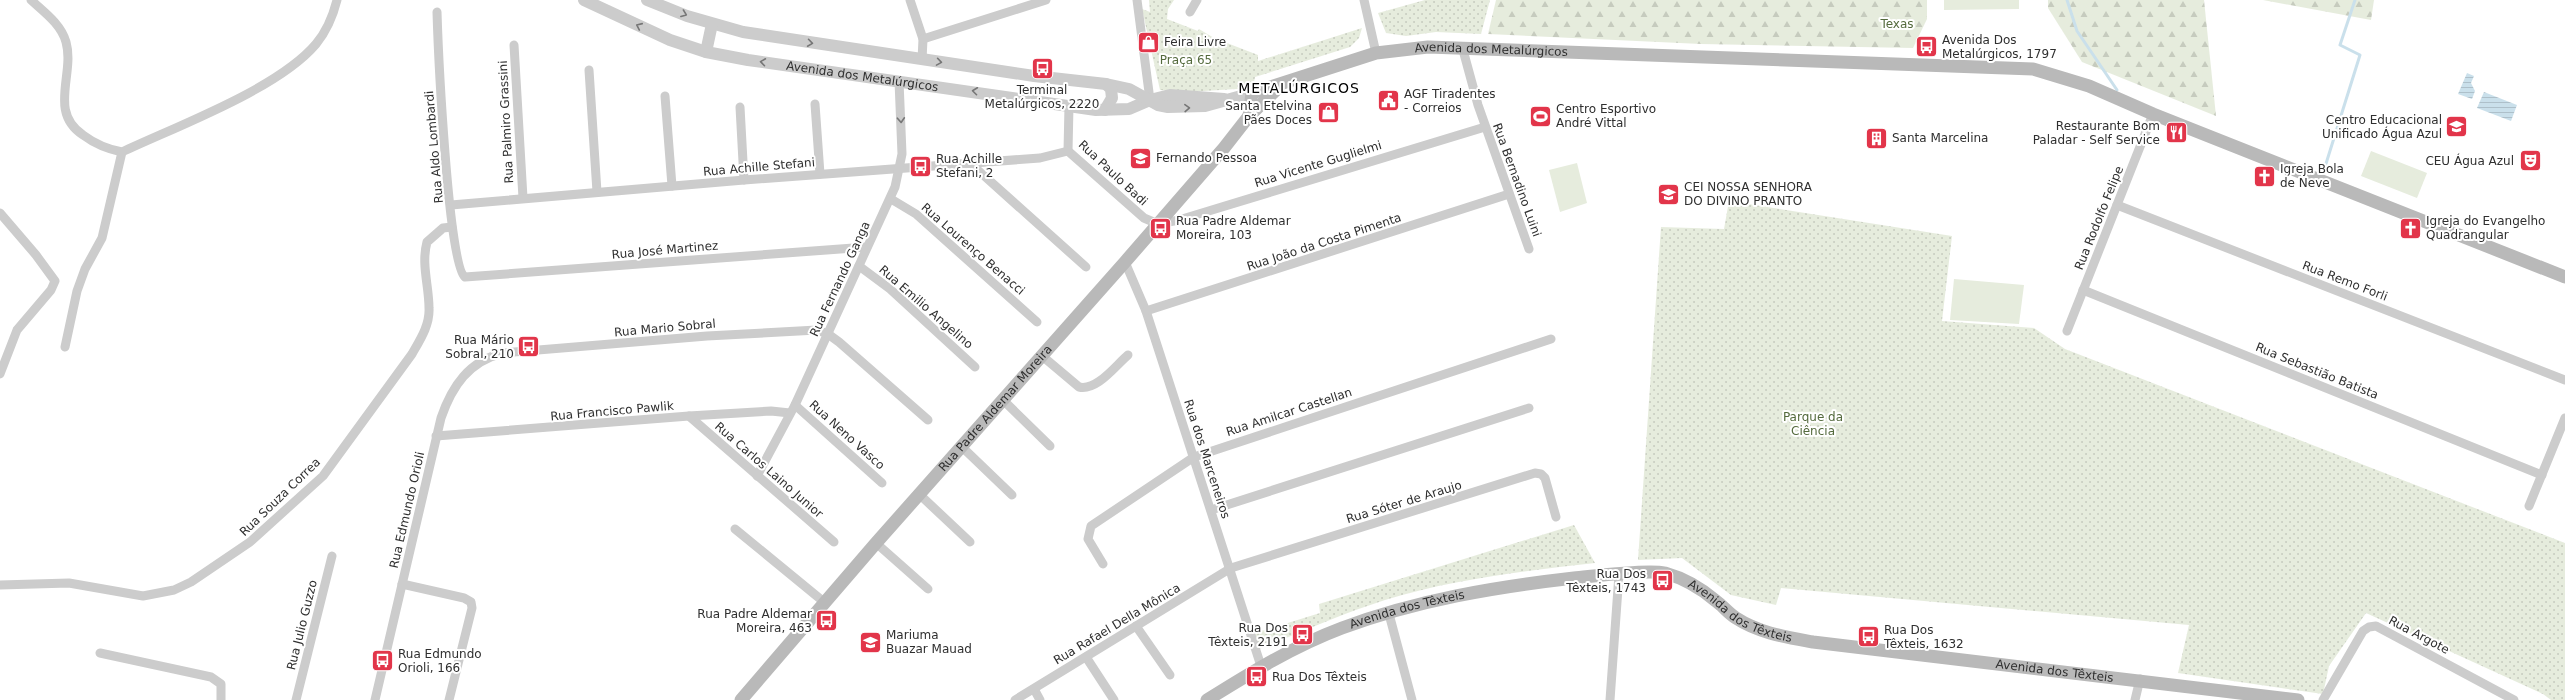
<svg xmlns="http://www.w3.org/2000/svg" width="2565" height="700" font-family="'DejaVu Sans',sans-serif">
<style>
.grass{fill:#e6ecdd}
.forest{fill:url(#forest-firs)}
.park{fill:url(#park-dots)}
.water{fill:url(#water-rules)}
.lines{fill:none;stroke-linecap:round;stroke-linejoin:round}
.stream{stroke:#cae0eb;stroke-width:3}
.minor{stroke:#ccc;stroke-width:9}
.tertiary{stroke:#ccc;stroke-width:12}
.secondary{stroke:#b9b9b9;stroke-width:13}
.oneway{stroke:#767676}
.labels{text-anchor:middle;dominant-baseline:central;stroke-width:4;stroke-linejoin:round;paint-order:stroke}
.park-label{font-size:12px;fill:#546a3d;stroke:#fff}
.poi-label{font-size:12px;fill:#2f2f2f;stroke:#fff;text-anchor:start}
.street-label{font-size:12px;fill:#2f2f2f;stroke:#fff}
.quarter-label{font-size:14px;letter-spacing:1px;fill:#000;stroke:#fff}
</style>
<defs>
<pattern id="forest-firs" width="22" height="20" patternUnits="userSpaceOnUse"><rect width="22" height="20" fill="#e6ecdd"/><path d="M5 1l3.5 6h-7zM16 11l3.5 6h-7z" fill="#c6cbbe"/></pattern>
<pattern id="park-dots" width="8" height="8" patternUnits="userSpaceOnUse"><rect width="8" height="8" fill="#e6ecdd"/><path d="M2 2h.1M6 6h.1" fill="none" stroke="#c6cbbe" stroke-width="1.8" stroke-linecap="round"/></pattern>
<pattern id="water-rules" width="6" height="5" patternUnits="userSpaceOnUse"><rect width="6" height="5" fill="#cae0eb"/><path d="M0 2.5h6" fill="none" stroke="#aec0ca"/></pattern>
</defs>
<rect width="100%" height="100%" fill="#fff"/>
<g class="grass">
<path d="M 1944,0 L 2019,0 L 2019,9 L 1944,10 Z"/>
<path d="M 2371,151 L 2427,173 L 2417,198 L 2361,176 Z"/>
<path d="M 1577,163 L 1587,203 L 1560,212 L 1549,170 Z"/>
<path d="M 1954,279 L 2024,285 L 2019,324 L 1950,320 Z"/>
</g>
<g class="forest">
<path d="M 1496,0 L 1927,0 L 1927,19 L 1913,48 L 1701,44 L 1488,34 Z"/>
<path d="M 2048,0 L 2204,0 L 2216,116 L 2082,62 L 2048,8 Z"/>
<path d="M 2263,0 L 2374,0 L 2371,20 Z"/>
</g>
<g class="park">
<path d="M 1149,0 L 1174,0 L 1168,9 L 1167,19 L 1198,31 L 1199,29 L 1214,38 L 1258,55 L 1258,61 L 1362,28 L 1359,38 L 1350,47 L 1255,77 L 1253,88 L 1187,92 L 1160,90 L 1142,9 L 1150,12 Z"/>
<path d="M 1425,0 L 1490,0 L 1481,34 L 1436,32 L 1406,36 L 1386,33 L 1378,13 Z"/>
<path d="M 1729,201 L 1952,236 L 1942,321 L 2034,328 L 2065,349 L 2565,543 L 2565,700 L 2551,700 L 2543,694 L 2366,613 L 2329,666 L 2323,694 L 2178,673 L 2189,625 L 1781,588 L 1776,605 L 1731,595 L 1682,558 L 1638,560 L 1661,227 L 1724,229 Z"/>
<path d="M 1574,525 L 1595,563 C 1524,571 1453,579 1385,600 C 1341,614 1299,633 1257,650 L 1255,633 L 1320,613 L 1319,604 Z"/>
</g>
<g class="water">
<path d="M 2467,73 L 2474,76 L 2471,83 L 2475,91 L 2472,99 L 2458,94 Z"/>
<path d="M 2484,92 L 2517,105 L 2511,121 L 2477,108 Z"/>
</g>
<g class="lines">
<g class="stream">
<path d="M 2067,0 L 2077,31 L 2117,90"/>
<path d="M 2324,170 L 2360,55 L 2340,45 L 2355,0"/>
</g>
<g class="minor">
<path d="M 31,0 C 44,12 61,24 66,42 C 75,74 48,112 83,135 C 95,144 107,149 122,152 C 177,126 278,89 316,44 C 326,32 333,16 337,0"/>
<path d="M 910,0 L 923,39 L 922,60"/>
<path d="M 1137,0 L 1150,100"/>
<path d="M 1364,0 L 1376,53"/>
<path d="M 437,12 C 438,45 448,267 465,277 L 867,247"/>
<path d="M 1190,12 L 1197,0"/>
<path d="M 923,39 L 1046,0"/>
<path d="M 514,45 L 523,198"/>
<path d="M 1463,50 L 1478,105 L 1529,249"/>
<path d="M 589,70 L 597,192"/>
<path d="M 665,96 L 672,186"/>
<path d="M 815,104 L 820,174"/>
<path d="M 740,107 L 744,180"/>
<path d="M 1068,151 L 1144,218 L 1158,224 L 1179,220 L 1485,127"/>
<path d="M 1068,151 L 1069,106"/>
<path d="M 971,164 L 1086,267"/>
<path d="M 891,199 L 916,214 L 1037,322"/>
<path d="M 451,205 L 744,180 L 1040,158 L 1068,151"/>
<path d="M 2117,205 L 2565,380"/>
<path d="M 0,213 L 36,255 L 55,281 L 51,290 L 17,330 L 0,374"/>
<path d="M 1125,262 L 1146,311 L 1261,666"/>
<path d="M 859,266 L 890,289 L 975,367"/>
<path d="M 2083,290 L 2542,475"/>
<path d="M 1146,311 L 1509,194"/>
<path d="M 2067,331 L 2153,114"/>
<path d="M 65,347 L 77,291 L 85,269 L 102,238 L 122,152"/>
<path d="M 1041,355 L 1079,387 C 1097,391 1115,366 1128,355"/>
<path d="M 1002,399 L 1050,446"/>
<path d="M 795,405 L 882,483"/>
<path d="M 689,416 L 834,542"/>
<path d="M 436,436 L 689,416 L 771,411 L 790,413"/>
<path d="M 961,446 L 1012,495"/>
<path d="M 757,476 L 795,405 L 895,187 L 902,154 L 899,81"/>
<path d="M 919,494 L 970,542"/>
<path d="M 2529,506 L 2565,418"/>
<path d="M 1211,510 L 1529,408"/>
<path d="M 735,529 L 824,602"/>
<path d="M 876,543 L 928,589"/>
<path d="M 1103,564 L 1088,539 L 1091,526 L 1194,457 L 1551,339"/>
<path d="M 402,584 L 464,598 L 471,602 L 472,608 L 449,700"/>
<path d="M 0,585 L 69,583 L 143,596 L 174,590 L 191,582 L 250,542 L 323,476 L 412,354 C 420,340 430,325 429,308 C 429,286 421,264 427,242 L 443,228 L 452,227"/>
<path d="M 1389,614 L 1412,700"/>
<path d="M 1136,626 L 1170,675"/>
<path d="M 100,653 L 211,677 L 221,684 L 221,700"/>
<path d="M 1086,657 L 1114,700"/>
<path d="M 1034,689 L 1040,700"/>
<path d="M 296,700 L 332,556"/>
<path d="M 375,700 L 441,418 C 452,386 469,361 503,353 L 707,336 L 817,330 L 828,334 L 839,342 L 928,420"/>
<path d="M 1015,700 L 1231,568 L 1535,473 L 1541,474 L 1545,478 L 1556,517"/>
<path d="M 1610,700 L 1619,574"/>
<path d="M 2135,700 L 2140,679"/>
<path d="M 2323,700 L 2363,631 L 2369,627 L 2376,626 L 2514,700"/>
</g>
<g class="tertiary">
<path id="s1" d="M 584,0 L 670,40 L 706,52 L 748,60 L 1096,110 L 1129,109 L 1150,100 L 1170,95 L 1224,99"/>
<path d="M 647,0 L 687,16 L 743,32 L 1034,76 L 1106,84 L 1129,89 L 1158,105 L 1168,107 L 1205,106 L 1252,93"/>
<path d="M 706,52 L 712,24"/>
<path d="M 1105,110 L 1112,98 L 1111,89 L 1106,84"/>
</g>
<g class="secondary">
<path id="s2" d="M 1249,116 L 1252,93 L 1376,53 L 1428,47 L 2033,69 L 2089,86 L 2153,114 L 2565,277"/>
<path id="s3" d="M 741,700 L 876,543 L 1125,262 L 1224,148 L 1249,116 L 1279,87"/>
<path id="s4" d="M 1207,700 C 1250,673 1294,646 1342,628 C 1417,600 1495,587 1574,578 C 1595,576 1646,569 1665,573 C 1683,578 1702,589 1716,601 C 1723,606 1728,613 1736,618 C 1759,633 1786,637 1813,642 L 2298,700"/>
</g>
</g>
<defs><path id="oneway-chevron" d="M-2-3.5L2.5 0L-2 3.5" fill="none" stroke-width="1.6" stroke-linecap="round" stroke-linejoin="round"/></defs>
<g class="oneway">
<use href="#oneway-chevron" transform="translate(684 14) rotate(21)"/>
<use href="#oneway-chevron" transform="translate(639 26) rotate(-156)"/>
<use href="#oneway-chevron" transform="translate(810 43) rotate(8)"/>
<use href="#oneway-chevron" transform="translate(763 62) rotate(-172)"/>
<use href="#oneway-chevron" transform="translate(939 62) rotate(9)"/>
<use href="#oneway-chevron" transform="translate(975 91) rotate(-173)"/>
<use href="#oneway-chevron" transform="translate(1187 108) rotate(-2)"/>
<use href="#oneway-chevron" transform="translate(901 120) rotate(87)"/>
</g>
<defs>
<symbol id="shop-square" viewBox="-11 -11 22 22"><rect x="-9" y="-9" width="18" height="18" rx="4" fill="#e2354a" stroke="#fff"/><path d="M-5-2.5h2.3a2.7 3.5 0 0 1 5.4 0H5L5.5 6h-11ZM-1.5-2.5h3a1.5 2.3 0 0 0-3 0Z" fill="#fff"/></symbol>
<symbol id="bus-square" viewBox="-11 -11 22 22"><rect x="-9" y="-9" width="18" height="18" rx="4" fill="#e2354a" stroke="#fff"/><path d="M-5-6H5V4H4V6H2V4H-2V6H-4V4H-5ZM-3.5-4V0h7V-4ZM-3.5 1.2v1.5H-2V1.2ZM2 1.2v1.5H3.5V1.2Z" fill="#fff"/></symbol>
<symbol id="civic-square" viewBox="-11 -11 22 22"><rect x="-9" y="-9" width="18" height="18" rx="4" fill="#e2354a" stroke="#fff"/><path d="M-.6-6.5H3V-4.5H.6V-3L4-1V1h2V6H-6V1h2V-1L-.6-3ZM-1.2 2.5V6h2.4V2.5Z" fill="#fff"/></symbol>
<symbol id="stadium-square" viewBox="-11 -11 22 22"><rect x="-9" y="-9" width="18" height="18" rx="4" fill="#e2354a" stroke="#fff"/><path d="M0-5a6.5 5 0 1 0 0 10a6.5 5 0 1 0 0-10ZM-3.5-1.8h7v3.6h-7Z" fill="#fff"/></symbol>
<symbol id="school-square" viewBox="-11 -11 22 22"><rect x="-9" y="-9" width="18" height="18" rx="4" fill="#e2354a" stroke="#fff"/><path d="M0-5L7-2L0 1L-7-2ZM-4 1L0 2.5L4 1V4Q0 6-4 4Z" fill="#fff"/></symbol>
<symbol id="restaurant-square" viewBox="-11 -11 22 22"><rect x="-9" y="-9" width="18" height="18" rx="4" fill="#e2354a" stroke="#fff"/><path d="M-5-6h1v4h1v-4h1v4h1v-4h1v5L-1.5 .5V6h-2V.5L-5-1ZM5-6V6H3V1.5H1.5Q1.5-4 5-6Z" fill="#fff"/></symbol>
<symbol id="building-square" viewBox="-11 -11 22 22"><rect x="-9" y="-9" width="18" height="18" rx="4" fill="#e2354a" stroke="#fff"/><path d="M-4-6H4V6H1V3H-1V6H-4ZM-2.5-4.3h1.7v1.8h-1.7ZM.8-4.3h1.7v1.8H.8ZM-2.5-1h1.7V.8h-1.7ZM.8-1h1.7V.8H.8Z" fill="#fff"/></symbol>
<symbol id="theatre-square" viewBox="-11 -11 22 22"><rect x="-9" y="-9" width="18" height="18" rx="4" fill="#e2354a" stroke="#fff"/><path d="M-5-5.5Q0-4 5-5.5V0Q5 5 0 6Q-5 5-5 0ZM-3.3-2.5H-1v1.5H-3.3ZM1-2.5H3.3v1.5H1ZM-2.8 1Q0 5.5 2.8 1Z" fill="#fff"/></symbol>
<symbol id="church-square" viewBox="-11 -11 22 22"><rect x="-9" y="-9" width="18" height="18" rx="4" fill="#e2354a" stroke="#fff"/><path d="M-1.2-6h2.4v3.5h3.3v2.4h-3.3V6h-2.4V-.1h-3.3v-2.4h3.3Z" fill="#fff"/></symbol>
</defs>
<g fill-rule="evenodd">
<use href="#shop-square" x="1136" y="30" width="25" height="25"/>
<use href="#bus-square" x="1914" y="34" width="25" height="25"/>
<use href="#bus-square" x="1030" y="56" width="25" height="25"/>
<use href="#civic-square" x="1376" y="88" width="25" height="25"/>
<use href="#shop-square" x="1316" y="100" width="25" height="25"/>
<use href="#stadium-square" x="1528" y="104" width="25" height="25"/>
<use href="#school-square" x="2444" y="114" width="25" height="25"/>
<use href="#restaurant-square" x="2164" y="120" width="25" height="25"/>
<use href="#building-square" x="1864" y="126" width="25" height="25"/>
<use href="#school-square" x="1128" y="146" width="25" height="25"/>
<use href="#theatre-square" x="2518" y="148" width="25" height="25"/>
<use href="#bus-square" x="908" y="154" width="25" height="25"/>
<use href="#church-square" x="2252" y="164" width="25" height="25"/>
<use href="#school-square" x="1656" y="182" width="25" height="25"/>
<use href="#bus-square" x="1148" y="216" width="25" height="25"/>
<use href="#church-square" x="2398" y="216" width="25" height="25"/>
<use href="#bus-square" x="516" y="334" width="25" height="25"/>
<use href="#bus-square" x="1650" y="568" width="25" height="25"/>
<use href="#bus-square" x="814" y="608" width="25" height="25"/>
<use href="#bus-square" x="1290" y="622" width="25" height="25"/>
<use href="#bus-square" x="1856" y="624" width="25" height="25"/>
<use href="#school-square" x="858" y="630" width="25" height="25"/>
<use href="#bus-square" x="370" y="648" width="25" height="25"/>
<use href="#bus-square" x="1244" y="664" width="25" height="25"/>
</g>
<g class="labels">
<g class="park-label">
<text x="1897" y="24">Texas</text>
<text x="1186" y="60">Praça 65</text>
<text x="1813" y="417">Parque da<tspan x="1813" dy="14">Ciência</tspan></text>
</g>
<g class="poi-label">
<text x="1942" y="40">Avenida Dos<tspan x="1942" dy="14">Metalúrgicos, 1797</tspan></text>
<text x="1164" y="42">Feira Livre</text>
<text x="1042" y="90" text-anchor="middle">Terminal<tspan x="1042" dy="14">Metalúrgicos, 2220</tspan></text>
<text x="1404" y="94">AGF Tiradentes<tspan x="1404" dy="14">- Correios</tspan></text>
<text x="1312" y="106" text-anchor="end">Santa Etelvina<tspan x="1312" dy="14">Pães Doces</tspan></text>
<text x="1556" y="109">Centro Esportivo<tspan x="1556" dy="14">André Vittal</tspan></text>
<text x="2442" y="120" text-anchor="end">Centro Educacional<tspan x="2442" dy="14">Unificado Água Azul</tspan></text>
<text x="2160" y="126" text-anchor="end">Restaurante Bom<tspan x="2160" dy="14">Paladar - Self Service</tspan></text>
<text x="1892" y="138">Santa Marcelina</text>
<text x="1156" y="158">Fernando Pessoa</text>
<text x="936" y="159">Rua Achille<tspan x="936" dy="14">Stefani, 2</tspan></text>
<text x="2514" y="161" text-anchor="end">CEU Água Azul</text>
<text x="2280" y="169">Igreja Bola<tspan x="2280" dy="14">de Neve</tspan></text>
<text x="1684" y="187">CEI NOSSA SENHORA<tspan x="1684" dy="14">DO DIVINO PRANTO</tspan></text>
<text x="1176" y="221">Rua Padre Aldemar<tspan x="1176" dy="14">Moreira, 103</tspan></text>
<text x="2426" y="221">Igreja do Evangelho<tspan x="2426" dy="14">Quadrangular</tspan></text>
<text x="514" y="340" text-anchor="end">Rua Mário<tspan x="514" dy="14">Sobral, 210</tspan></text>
<text x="1646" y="574" text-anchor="end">Rua Dos<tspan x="1646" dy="14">Têxteis, 1743</tspan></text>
<text x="812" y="614" text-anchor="end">Rua Padre Aldemar<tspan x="812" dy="14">Moreira, 463</tspan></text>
<text x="1288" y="628" text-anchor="end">Rua Dos<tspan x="1288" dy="14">Têxteis, 2191</tspan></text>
<text x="1884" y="630">Rua Dos<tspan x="1884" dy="14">Têxteis, 1632</tspan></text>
<text x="886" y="635">Mariuma<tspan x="886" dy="14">Buazar Mauad</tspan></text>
<text x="398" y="654">Rua Edmundo<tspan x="398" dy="14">Orioli, 166</tspan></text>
<text x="1272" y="677">Rua Dos Têxteis</text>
</g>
<g class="street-label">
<text stroke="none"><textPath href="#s2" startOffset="269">Avenida dos Metalúrgicos</textPath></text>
<text stroke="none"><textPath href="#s1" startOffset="291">Avenida dos Metalúrgicos</textPath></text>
<text transform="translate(506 122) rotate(-93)">Rua Palmiro Grassini</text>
<text transform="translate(434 147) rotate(-95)">Rua Aldo Lombardi</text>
<text transform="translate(1318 164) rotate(-17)">Rua Vicente Guglielmi</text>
<text transform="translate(759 167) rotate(-5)">Rua Achille Stefani</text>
<text transform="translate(1113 173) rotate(43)">Rua Paulo Badi</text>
<text transform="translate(1517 180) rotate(70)">Rua Bernadino Luini</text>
<text transform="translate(2099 218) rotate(-68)">Rua Rodolfo Felipe</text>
<text transform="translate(1324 242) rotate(-18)">Rua João da Costa Pimenta</text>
<text transform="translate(973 249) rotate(41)">Rua Lourenço Benacci</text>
<text transform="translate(665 250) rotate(-5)">Rua José Martinez</text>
<text transform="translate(840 279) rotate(-65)">Rua Fernando Ganga</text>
<text transform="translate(2345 281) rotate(21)">Rua Remo Forli</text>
<text transform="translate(926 307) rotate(41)">Rua Emilio Angelino</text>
<text transform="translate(665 328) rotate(-5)">Rua Mario Sobral</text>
<text transform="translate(2317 371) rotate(22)">Rua Sebastião Batista</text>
<text stroke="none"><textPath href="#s3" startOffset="387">Rua Padre Aldemar Moreira</textPath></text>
<text transform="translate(612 411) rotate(-5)">Rua Francisco Pawlik</text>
<text transform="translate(1289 412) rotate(-18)">Rua Amilcar Castellan</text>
<text transform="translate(847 435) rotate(42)">Rua Neno Vasco</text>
<text transform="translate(1207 459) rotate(72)">Rua dos Marceneiros</text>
<text transform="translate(769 470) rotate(41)">Rua Carlos Laino Junior</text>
<text transform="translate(280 497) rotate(-44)">Rua Souza Correa</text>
<text transform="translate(1404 502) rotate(-17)">Rua Sóter de Araujo</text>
<text transform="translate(407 510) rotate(-77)">Rua Edmundo Orioli</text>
<text stroke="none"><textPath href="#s4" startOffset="221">Avenida dos Têxteis</textPath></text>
<text stroke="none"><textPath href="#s4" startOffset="568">Avenida dos Têxteis</textPath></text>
<text transform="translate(1117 624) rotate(-31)">Rua Rafael Della Mônica</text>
<text transform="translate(302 625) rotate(-76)">Rua Julio Guzzo</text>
<text transform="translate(2419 635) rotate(28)">Rua Argote</text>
<text stroke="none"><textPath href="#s4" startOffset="892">Avenida dos Têxteis</textPath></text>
</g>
<g class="quarter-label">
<text x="1299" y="88">METALÚRGICOS</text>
</g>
</g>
</svg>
